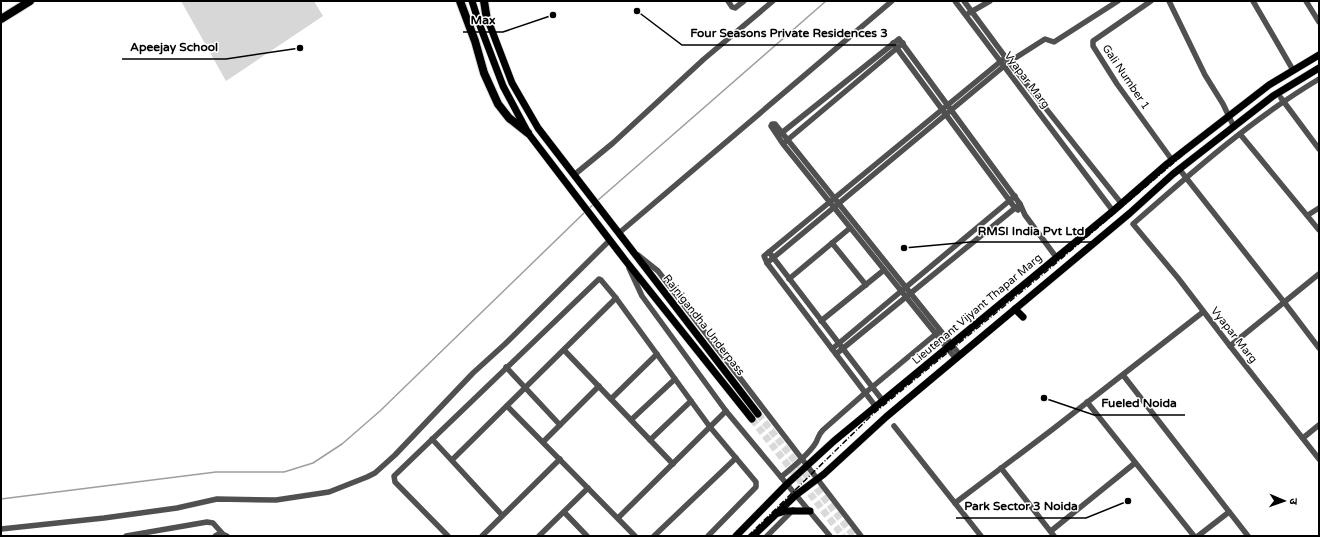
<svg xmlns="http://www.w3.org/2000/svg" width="1320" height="537" font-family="'Varela Round','Noto Sans Devanagari',sans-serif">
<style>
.green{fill:#d7d7d7}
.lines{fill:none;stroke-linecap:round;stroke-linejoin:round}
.stream{stroke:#9e9e9e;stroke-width:1.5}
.major-tunnel{stroke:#d9d9d9;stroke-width:7;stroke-dasharray:7 3.5;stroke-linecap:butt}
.major-casing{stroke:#dbdbdb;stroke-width:8}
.highway-casing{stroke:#dbdbdb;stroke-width:10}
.minor{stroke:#505050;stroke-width:5.5}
.major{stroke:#000;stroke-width:7}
.highway{stroke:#000;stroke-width:8}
.rail{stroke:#000;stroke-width:1.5;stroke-dasharray:6 2 1 2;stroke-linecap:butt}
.labels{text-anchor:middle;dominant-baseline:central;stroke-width:3;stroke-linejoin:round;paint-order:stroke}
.street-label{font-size:11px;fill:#000;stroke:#fff}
.leader{fill:none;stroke:#000;stroke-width:1.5}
.callout-dot{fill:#000;stroke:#fff;stroke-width:1.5}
.callout-label{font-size:12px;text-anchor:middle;font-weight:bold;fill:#000;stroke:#fff;stroke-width:3;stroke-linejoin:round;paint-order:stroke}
</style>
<rect width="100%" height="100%" fill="#fff"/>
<path class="green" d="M 181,1 L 314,1 L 323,16 L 226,81 Z"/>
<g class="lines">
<g class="stream">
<path d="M 597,201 L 826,1"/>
<path d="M 588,209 L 594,204"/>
<path d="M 1,499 L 216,472 L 284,472 L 313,463 L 342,444 L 380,411 L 585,212"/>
</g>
<g class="major-tunnel">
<path d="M 758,414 L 854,536"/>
<path d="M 752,419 L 843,536"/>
</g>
<defs>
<g id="major">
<path d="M 472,1 L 479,23 L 503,86 L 528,133 L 625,260 L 752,419"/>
<path d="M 486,15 L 512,83 L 538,128 L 758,414"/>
<path d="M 1015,309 L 1023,317"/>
<path d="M 779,513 L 785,511 L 810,511"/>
<path d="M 736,536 L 787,484 L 834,441 L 1113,211 L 1167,164 L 1269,85 L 1319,55"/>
<path d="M 753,536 L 796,495 L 824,474 L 886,417 L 1130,213 L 1173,174 L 1273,96 L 1319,68"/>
</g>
<g id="highway">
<path d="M 460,1 L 475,41 L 484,73 L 498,104 L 509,118 L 528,133"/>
<path d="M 484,1 L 487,20"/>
<path d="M 1,19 L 30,1"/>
</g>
</defs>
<use href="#major" class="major-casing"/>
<use href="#highway" class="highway-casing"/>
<g class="minor">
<path d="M 728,1 L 732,7 L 735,8 L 744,1"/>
<path d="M 955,1 L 1113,211"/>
<path d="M 964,1 L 1009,62 L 1121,203"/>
<path d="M 1151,1 L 1093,41 L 1093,46 L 1117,84 L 1172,160"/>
<path d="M 1169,1 L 1205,75 L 1223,104 L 1234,127"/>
<path d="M 1253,1 L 1293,70"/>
<path d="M 1306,1 L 1319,22"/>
<path d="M 969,13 L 990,1"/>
<path d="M 893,43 L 1015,208 L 1018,210"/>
<path d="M 1319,79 C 1252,119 1192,172 1133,224 L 1178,278 L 1230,346 L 1319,459"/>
<path d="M 1281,98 L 1319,149"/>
<path d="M 1240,134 L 1319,230"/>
<path d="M 779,135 L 899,39 L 1020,204 L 1025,215 L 1056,257"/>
<path d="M 785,142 L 903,43"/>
<path d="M 1180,170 L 1284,302 L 1319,348"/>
<path d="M 574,175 L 613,143 L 704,59 L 773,1"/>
<path d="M 1308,215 L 1319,208"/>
<path d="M 619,233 L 892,1"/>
<path d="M 832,243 L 866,285"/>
<path d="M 769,252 L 883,401"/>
<path d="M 638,255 L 658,271 L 861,536"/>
<path d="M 767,263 L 1009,62 L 1045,39 L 1054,42 L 1118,1"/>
<path d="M 629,268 L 642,296 L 726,411 L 830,536"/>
<path d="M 789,279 L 850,228"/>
<path d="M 821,321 L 884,270"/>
<path d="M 1230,346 L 1319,274"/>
<path d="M 832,349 L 1015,196"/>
<path d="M 564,350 L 673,464"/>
<path d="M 836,354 L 1020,204"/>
<path d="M 956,359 L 783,144 L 771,126 L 772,124 L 775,124 L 960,355"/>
<path d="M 506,367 L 560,425"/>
<path d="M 1123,375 L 1248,536"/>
<path d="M 611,399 L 657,354"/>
<path d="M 1087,402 L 1194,536"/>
<path d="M 507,406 L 635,536"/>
<path d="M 876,407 L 767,263 L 764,256 L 1006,57"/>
<path d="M 631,420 L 675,379"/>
<path d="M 894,426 L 981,536"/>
<path d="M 1303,438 L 1319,425"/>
<path d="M 432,439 L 502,515"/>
<path d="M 650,440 L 691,401"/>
<path d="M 543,442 L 599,386"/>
<path d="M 452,460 L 616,298"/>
<path d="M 1001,468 L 1054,536"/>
<path d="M 781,477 C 792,468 808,455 815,444 C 819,438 817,436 823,430 L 865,393 L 937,333"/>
<path d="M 955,503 L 1053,429 L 1203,312"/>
<path d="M 564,512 L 587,536"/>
<path d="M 618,518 L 726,411"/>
<path d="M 1,529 L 104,518 L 177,508 L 217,499 L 276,500 L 329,492 L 367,477 L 375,473 L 395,455 L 473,373 L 505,344 L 610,240"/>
<path d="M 1051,531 L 1135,463"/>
<path d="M 126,536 L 207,522 L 213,523 L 222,533 L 222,536"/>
<path d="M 215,536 L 220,533 L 227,536"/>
<path d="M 448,536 L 395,482 L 394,476 L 599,279 L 601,280 L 616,298 L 710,427 L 756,482 L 756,487 L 708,536"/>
<path d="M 482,536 L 560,459"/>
<path d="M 539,536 L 588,488"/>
<path d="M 654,536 L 736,458"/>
<path d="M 767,536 L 793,510"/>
<path d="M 1198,536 L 1229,512"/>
</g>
<use href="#major" class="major"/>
<use href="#highway" class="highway"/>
<path class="rail" d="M 748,536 L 873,414 L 1048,270 L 1252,96 L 1290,72 L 1319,55"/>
</g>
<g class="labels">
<g class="street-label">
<text transform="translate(1126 77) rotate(56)">Gali Number 1</text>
<text transform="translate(1027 80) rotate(53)">Vyapar Marg</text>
<text transform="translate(977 309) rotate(-40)">Lieutenant Vijyant Thapar Marg</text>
<text transform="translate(704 325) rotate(52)">Rajnigandha Underpass</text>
<text transform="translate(1234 335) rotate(52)">Vyapar Marg</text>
</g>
</g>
<path class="leader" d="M553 15L503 32H463M637 11L682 45H896M300 48L226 59H122M904 248L970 242H1092M1044 398L1094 415H1185M1128 501L1086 518H956"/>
<g class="callout-dot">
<circle cx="553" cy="15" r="4"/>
<circle cx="637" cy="11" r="4"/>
<circle cx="300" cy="48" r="4"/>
<circle cx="904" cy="248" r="4"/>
<circle cx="1044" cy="398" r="4"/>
<circle cx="1128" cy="501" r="4"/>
</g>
<g class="callout-label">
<text x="483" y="24">Max</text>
<text x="789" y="37">Four Seasons Private Residences 3</text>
<text x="174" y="51">Apeejay School</text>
<text x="1031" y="235">RMSI India Pvt Ltd</text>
<text x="1139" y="407">Fueled Noida</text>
<text x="1021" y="510">Park Sector 3 Noida</text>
</g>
<rect width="1320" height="537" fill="none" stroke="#000000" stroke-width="4"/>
<g transform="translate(1284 501) rotate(92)" stroke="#ffffff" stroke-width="3" paint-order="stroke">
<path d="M0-3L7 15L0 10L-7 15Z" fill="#000000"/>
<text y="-6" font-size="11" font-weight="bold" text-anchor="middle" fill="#000000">उ</text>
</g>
</svg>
